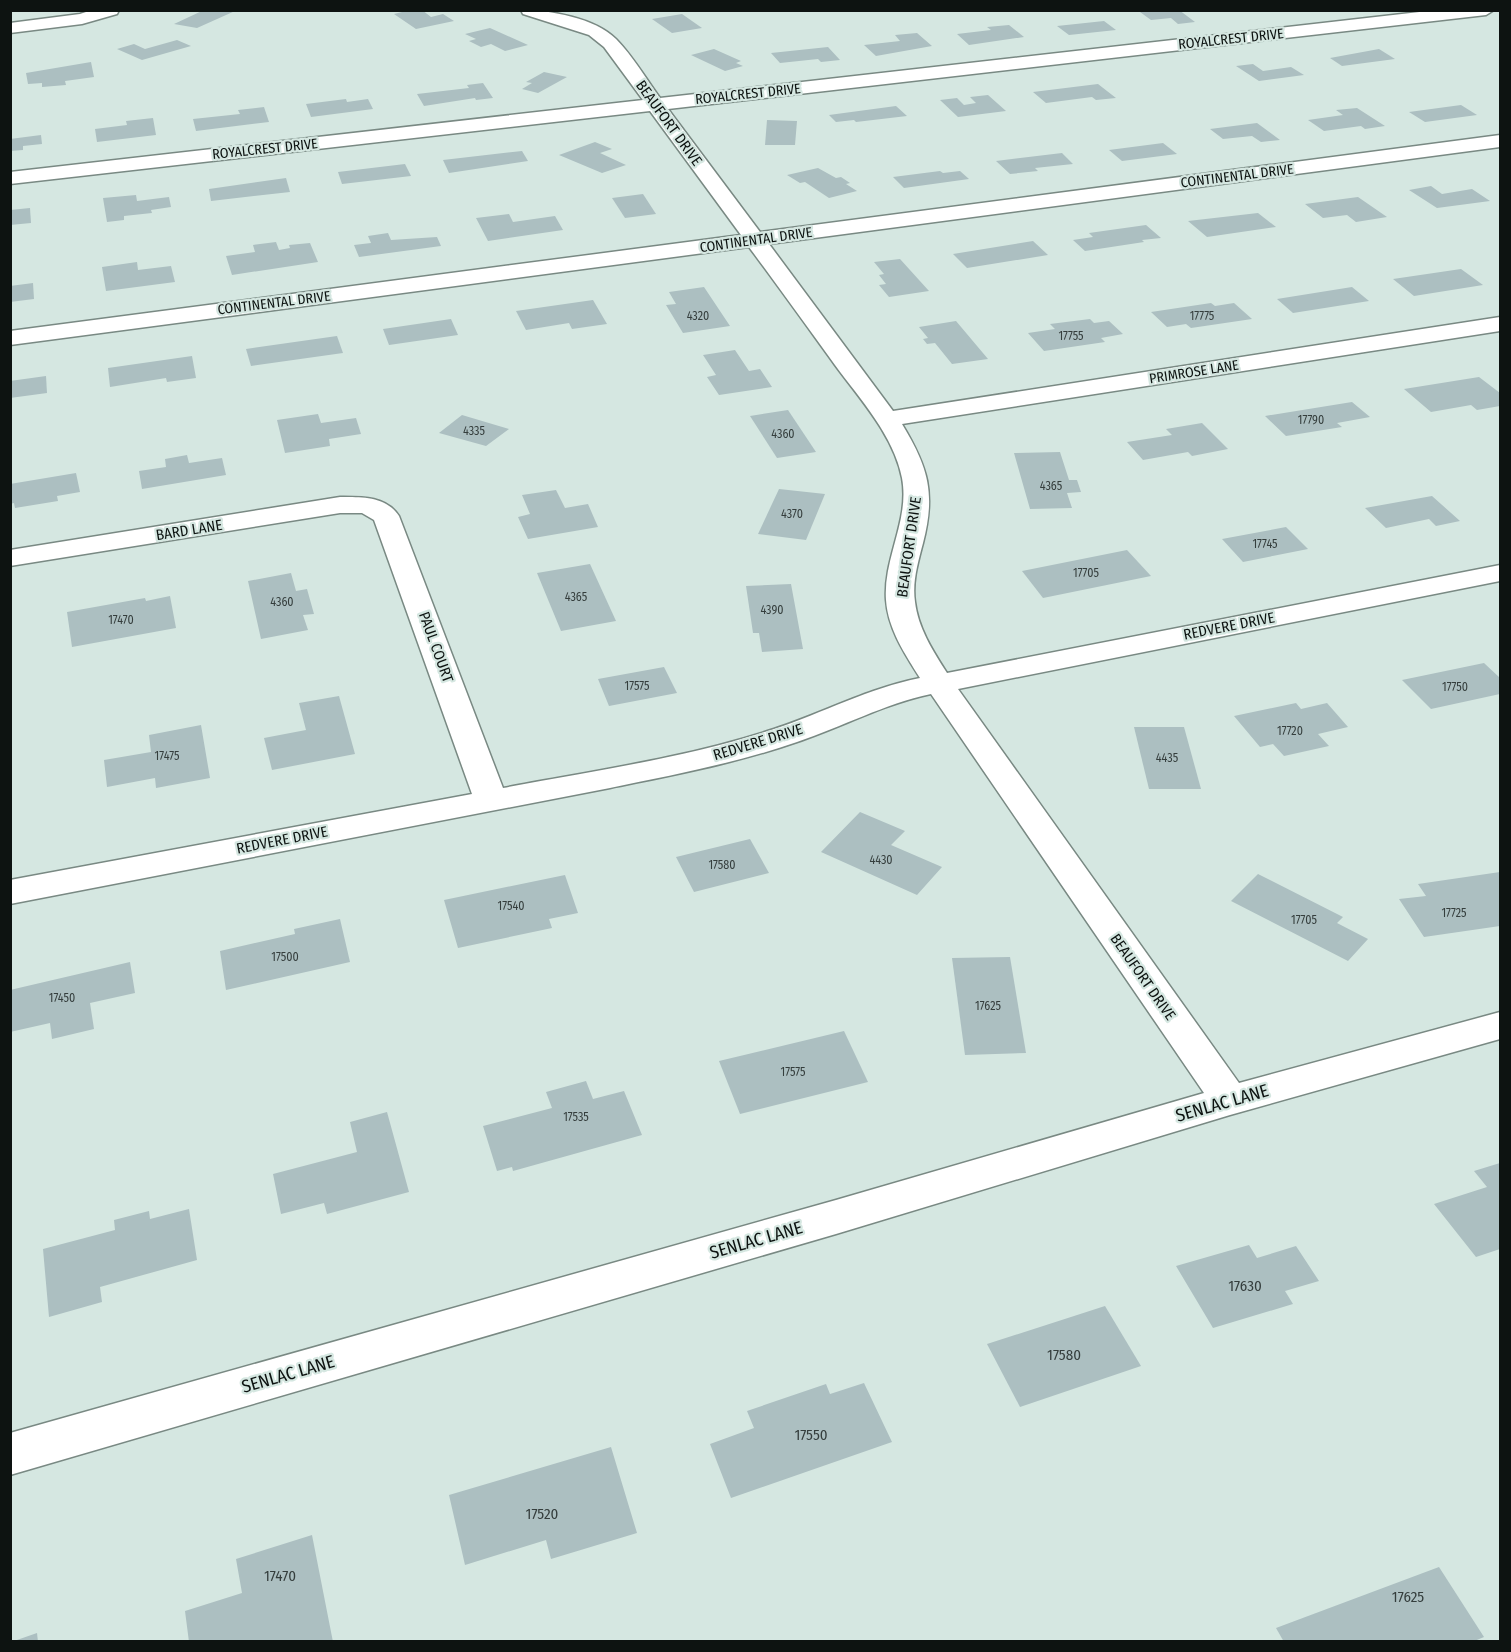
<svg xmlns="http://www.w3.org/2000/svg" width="1511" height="1652" font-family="'Fira Sans Condensed',sans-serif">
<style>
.building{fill:#acbfc1}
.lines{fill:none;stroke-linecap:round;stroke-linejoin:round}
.street-casing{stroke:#798983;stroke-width:3}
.street{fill:#fff;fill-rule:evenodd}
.labels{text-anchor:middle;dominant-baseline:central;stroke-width:4.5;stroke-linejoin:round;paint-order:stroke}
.number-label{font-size:12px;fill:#353e3d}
.far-street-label{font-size:14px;fill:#0d1311;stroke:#d5e7e1}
.street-label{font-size:15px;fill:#0d1311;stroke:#d5e7e1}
.near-number-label{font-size:15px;fill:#353e3d}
.near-street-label{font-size:18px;fill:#0d1311;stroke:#d5e7e1}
</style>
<rect width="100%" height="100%" fill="#d5e7e1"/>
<g class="building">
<path d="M 204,10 L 235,11 L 197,28 L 174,24 Z"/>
<path d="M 410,10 L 422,10 L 431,17 L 443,14 L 454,21 L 416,29 L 394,14 Z"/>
<path d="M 1179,10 L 1195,22 L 1178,24 L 1171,18 L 1151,20 L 1140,12 Z"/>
<path d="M 682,14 L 702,28 L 672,33 L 652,19 Z"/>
<path d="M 1104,21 L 1116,30 L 1069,35 L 1057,26 Z"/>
<path d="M 1009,25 L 1024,37 L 969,45 L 957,34 L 991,30 L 987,27 Z"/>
<path d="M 490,28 L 528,45 L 505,51 L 491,44 L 481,47 L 469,41 L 476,39 L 465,34 Z"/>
<path d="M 917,33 L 932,46 L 876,56 L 864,45 L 900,41 L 895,35 Z"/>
<path d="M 177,40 L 191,46 L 142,60 L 117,49 L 134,44 L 145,49 Z"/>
<path d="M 828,47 L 840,60 L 821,62 L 818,59 L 780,63 L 771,53 Z"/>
<path d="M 714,49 L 741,61 L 736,63 L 743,66 L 725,71 L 691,55 Z"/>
<path d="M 1379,49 L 1395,59 L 1342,66 L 1330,58 Z"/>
<path d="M 91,62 L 94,77 L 65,81 L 66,85 L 42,87 L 42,83 L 28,84 L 26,73 Z"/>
<path d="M 1253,64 L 1263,71 L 1291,67 L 1304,75 L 1259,81 L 1236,66 Z"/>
<path d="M 544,72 L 567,77 L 538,93 L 522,89 L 532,83 L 526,82 Z"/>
<path d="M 483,83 L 493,98 L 476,100 L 475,98 L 424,106 L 417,94 L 469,88 L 467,85 Z"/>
<path d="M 1098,84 L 1116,98 L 1096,100 L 1092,97 L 1046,103 L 1033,92 Z"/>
<path d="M 988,95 L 1006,111 L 958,117 L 940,100 L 957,98 L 964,105 L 976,103 L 970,97 Z"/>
<path d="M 346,99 L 347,102 L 368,99 L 373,109 L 311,117 L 306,104 Z"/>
<path d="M 1461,105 L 1477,115 L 1425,122 L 1409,112 Z"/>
<path d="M 896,106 L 907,116 L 856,122 L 854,120 L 836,122 L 829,115 Z"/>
<path d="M 264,107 L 269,122 L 196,131 L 193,119 L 240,114 L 238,110 Z"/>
<path d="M 1357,108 L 1385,126 L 1365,129 L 1361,126 L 1324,131 L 1308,120 L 1343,115 L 1336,110 Z"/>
<path d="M 153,118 L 156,135 L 97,142 L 95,129 L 127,125 L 126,121 Z"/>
<path d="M 767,120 L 797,121 L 795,145 L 765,145 Z"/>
<path d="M 1257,123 L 1280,140 L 1261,142 L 1252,136 L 1223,139 L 1210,129 Z"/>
<path d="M 41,135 L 42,144 L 23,146 L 23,150 L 10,151 L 10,139 Z"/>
<path d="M 595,142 L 612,149 L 600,153 L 626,165 L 602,173 L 559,155 Z"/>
<path d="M 1163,143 L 1177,154 L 1122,161 L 1109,150 Z"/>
<path d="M 522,151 L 528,161 L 449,173 L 443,160 Z"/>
<path d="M 1062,153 L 1073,164 L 1035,168 L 1038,171 L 1010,174 L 996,161 Z"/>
<path d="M 405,164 L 411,176 L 342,184 L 338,172 Z"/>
<path d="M 818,168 L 836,178 L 841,177 L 850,183 L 846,184 L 857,191 L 829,198 L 805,182 L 800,183 L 787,175 Z"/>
<path d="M 940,171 L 943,173 L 960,171 L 969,179 L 904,188 L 893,177 Z"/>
<path d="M 286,178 L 290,192 L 211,201 L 209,189 Z"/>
<path d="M 1431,186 L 1442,194 L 1472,189 L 1490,201 L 1437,208 L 1409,190 Z"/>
<path d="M 643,194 L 656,214 L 625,218 L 612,198 Z"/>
<path d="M 136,195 L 137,201 L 169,197 L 171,207 L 151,210 L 152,213 L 124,216 L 124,220 L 107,222 L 103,198 Z"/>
<path d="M 1358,197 L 1387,217 L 1356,222 L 1347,215 L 1323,218 L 1305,204 Z"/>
<path d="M 30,208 L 31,223 L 10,225 L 10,210 Z"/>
<path d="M 1258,213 L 1276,227 L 1207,237 L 1188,221 Z"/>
<path d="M 509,214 L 513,222 L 555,216 L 563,230 L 488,241 L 476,218 Z"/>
<path d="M 1146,225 L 1161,238 L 1142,240 L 1144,242 L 1085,251 L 1073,240 L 1093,237 L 1089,233 Z"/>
<path d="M 388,233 L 391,240 L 437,237 L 441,246 L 359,257 L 354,245 L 371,243 L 368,236 Z"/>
<path d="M 1033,241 L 1048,255 L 967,268 L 953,254 Z"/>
<path d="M 276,242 L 279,250 L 290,248 L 289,245 L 310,243 L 318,262 L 232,275 L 226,256 L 255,252 L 253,245 Z"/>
<path d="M 900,259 L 929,291 L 889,297 L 879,285 L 886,284 L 879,275 L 884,274 L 874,262 Z"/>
<path d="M 137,262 L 138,270 L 171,266 L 175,282 L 106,291 L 102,267 Z"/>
<path d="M 1461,269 L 1483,285 L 1414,296 L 1393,279 Z"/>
<path d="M 33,283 L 34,299 L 10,302 L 10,286 Z"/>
<path d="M 704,287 L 730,326 L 683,333 L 666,305 L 676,304 L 669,292 Z"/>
<path d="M 1352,287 L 1369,301 L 1293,313 L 1277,299 Z"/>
<path d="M 593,300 L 607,324 L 572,329 L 569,323 L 526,330 L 516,311 Z"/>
<path d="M 1211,303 L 1215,306 L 1234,303 L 1252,319 L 1191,328 L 1186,324 L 1167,327 L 1151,312 Z"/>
<path d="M 451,319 L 458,335 L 389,345 L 383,329 Z"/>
<path d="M 1090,319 L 1094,323 L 1109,321 L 1123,334 L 1101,338 L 1105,342 L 1044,351 L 1028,333 L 1055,329 L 1050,324 Z"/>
<path d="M 956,321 L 988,359 L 952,364 L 935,343 L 927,344 L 923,339 L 928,338 L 919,327 Z"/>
<path d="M 337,336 L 343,353 L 251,366 L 246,349 Z"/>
<path d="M 735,350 L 749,371 L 760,369 L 772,387 L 719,395 L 707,377 L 716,375 L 703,355 Z"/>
<path d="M 192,356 L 196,378 L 167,382 L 166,378 L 110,387 L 108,368 Z"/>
<path d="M 46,376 L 47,393 L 10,398 L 10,381 Z"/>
<path d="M 1479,377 L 1500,393 L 1500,406 L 1477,410 L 1471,405 L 1431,412 L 1404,389 Z"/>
<path d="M 1352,402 L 1370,417 L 1337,423 L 1342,427 L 1286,436 L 1265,416 Z"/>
<path d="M 788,410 L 816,452 L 777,458 L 750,416 Z"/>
<path d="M 318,414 L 321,423 L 356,418 L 361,434 L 329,439 L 330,446 L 285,453 L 277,420 Z"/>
<path d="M 462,415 L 509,429 L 486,446 L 439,433 Z"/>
<path d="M 1202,423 L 1228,449 L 1192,456 L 1188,452 L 1143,460 L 1127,442 L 1172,435 L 1166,429 Z"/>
<path d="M 1060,452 L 1069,480 L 1077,480 L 1081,492 L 1067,493 L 1072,508 L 1030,509 L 1014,453 Z"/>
<path d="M 187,455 L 189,463 L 222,458 L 226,475 L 142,489 L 139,471 L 166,467 L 165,459 Z"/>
<path d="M 76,473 L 80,492 L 57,496 L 58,501 L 15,508 L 14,503 L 10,504 L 10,484 Z"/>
<path d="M 779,489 L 825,494 L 806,540 L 758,534 Z"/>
<path d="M 556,490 L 565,508 L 588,504 L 598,527 L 528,539 L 518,517 L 530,514 L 522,495 Z"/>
<path d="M 1432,496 L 1460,521 L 1436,526 L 1429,519 L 1386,528 L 1365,508 Z"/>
<path d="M 1286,527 L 1308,549 L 1243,562 L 1222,539 Z"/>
<path d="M 1127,550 L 1151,576 L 1043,598 L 1022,571 Z"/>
<path d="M 590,564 L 616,621 L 561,631 L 537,573 Z"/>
<path d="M 291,573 L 296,591 L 307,589 L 314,614 L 303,615 L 308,630 L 261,639 L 248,581 Z"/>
<path d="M 791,584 L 803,649 L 762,652 L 759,633 L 753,633 L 746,586 Z"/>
<path d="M 170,596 L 176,628 L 72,647 L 67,612 L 145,598 L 146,601 Z"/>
<path d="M 1484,663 L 1500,678 L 1500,694 L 1431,709 L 1402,680 Z"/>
<path d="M 664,667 L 677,693 L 609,706 L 598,679 Z"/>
<path d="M 339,696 L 355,754 L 272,770 L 264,738 L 306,730 L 299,703 Z"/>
<path d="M 1296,703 L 1301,709 L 1327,703 L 1348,727 L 1318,734 L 1329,746 L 1284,756 L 1273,744 L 1260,747 L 1234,716 Z"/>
<path d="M 201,725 L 210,778 L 156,788 L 155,778 L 107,787 L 104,760 L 151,752 L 149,735 Z"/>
<path d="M 1134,727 L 1184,727 L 1201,789 L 1149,789 Z"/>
<path d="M 860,812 L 905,831 L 891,845 L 942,867 L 917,895 L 821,852 Z"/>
<path d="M 750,839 L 769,873 L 694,892 L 676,857 Z"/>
<path d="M 1500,872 L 1500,926 L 1424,937 L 1399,899 L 1426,896 L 1418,884 Z"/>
<path d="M 1258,874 L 1343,917 L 1337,923 L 1368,939 L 1348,961 L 1231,901 Z"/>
<path d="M 565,875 L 578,913 L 549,919 L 552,928 L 458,948 L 444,900 Z"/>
<path d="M 340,919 L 350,962 L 226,990 L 220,951 L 295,934 L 294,929 Z"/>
<path d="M 1010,957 L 1026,1053 L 965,1055 L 952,958 Z"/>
<path d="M 130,962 L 135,993 L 90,1003 L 94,1029 L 52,1039 L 50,1023 L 10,1032 L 10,990 Z"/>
<path d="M 844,1031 L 868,1082 L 740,1114 L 719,1061 Z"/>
<path d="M 586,1081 L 593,1099 L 624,1091 L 642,1135 L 513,1171 L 512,1167 L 497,1171 L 483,1126 L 552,1108 L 546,1092 Z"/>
<path d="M 387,1112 L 409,1192 L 327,1214 L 324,1203 L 281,1214 L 273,1174 L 357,1152 L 350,1122 Z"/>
<path d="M 1500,1163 L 1500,1249 L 1476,1257 L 1434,1204 L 1487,1187 L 1474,1171 Z"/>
<path d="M 189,1209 L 197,1260 L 100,1287 L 102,1302 L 49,1317 L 43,1249 L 115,1230 L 114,1220 L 149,1211 L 150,1219 Z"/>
<path d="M 1249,1245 L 1257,1258 L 1296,1246 L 1319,1281 L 1285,1291 L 1293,1304 L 1213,1328 L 1176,1266 Z"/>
<path d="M 1105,1306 L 1141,1366 L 1020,1407 L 987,1344 Z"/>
<path d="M 864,1383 L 892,1442 L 731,1498 L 710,1444 L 754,1428 L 747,1411 L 826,1384 L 830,1394 Z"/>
<path d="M 611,1447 L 637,1533 L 551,1559 L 546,1540 L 465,1565 L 449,1495 Z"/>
<path d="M 312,1535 L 333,1642 L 189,1642 L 185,1611 L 242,1593 L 236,1559 Z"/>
<path d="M 1439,1567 L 1484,1637 L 1472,1642 L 1284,1642 L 1276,1628 Z"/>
<path d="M 37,1633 L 38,1642 L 14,1642 L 14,1641 Z"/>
</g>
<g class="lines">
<defs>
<g id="street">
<path d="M 92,10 L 119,10 L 117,14 L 82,24 L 10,33 L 10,23 L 80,14 Z"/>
<path d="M 521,10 C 550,10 595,18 616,39 C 633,56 646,79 660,98 L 1437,10 L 1494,10 L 1486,15 L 668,109 L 760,232 L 1500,135 L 1500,147 L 769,244 L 893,411 L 1500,317 L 1500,331 L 902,424 C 928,467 936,493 923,543 C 918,562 912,582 915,602 C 918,628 933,651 947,673 L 1500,565 L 1500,581 L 958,689 L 1239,1083 L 1500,1012 L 1500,1039 L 1230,1115 L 836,1234 L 10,1475 L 10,1433 L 836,1200 L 1204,1093 L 931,694 C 884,704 842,727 797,742 C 737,763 672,775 610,788 L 10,904 L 10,880 L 472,794 L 374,520 L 362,513 L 340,513 L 10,566 L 10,550 L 340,497 C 361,497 386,496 399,516 L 503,788 C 593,771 686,758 774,729 C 823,713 869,688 920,678 C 905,654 888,629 886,600 C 883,558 910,520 902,478 C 894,436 860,399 835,365 C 806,325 778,286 749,247 L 10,345 L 10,331 L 741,235 L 650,111 L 10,184 L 10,172 L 643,100 L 604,47 L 589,35 L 523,14 Z"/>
</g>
</defs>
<use href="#street" class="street-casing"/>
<use href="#street" class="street"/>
</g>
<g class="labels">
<g class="number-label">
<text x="698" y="316">4320</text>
<text x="1202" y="316">17775</text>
<text x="1071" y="336">17755</text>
<text x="1311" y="420">17790</text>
<text x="474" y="431">4335</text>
<text x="783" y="434">4360</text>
<text x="1051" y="486">4365</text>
<text x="792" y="514">4370</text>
<text x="1265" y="544">17745</text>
<text x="1086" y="573">17705</text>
<text x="576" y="597">4365</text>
<text x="282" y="602">4360</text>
<text x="772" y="610">4390</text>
<text x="121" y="620">17470</text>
<text x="637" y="686">17575</text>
<text x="1455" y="687">17750</text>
<text x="1290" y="731">17720</text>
<text x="167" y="756">17475</text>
<text x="1167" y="758">4435</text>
<text x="881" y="860">4430</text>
<text x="722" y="865">17580</text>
<text x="511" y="906">17540</text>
<text x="1454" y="913">17725</text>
<text x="1304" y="920">17705</text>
<text x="285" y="957">17500</text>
<text x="62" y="998">17450</text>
<text x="988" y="1006">17625</text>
<text x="793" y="1072">17575</text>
<text x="576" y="1117">17535</text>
</g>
<g class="far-street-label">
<text transform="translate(1231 39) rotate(-6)">ROYALCREST DRIVE</text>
<text transform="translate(748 94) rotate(-6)">ROYALCREST DRIVE</text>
<text transform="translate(265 149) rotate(-6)">ROYALCREST DRIVE</text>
<text transform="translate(1237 176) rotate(-7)">CONTINENTAL DRIVE</text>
<text transform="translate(756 240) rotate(-8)">CONTINENTAL DRIVE</text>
<text transform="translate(274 303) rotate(-7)">CONTINENTAL DRIVE</text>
<text transform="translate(1194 372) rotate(-9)">PRIMROSE LANE</text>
</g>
<g class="street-label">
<text transform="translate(669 123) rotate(54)">BEAUFORT DRIVE</text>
<text transform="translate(189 530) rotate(-9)">BARD LANE</text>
<text transform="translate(909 547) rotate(-82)">BEAUFORT DRIVE</text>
<text transform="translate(1229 626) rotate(-11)">REDVERE DRIVE</text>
<text transform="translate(436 647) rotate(70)">PAUL COURT</text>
<text transform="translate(758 742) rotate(-17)">REDVERE DRIVE</text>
<text transform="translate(282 840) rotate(-11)">REDVERE DRIVE</text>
<text transform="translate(1143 977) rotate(55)">BEAUFORT DRIVE</text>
</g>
<g class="near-number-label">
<text x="1245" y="1286">17630</text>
<text x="1064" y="1355">17580</text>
<text x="811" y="1435">17550</text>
<text x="542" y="1514">17520</text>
<text x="280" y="1576">17470</text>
<text x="1408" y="1597">17625</text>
</g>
<g class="near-street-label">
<text transform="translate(1222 1103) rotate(-16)">SENLAC LANE</text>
<text transform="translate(756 1240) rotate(-16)">SENLAC LANE</text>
<text transform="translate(288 1374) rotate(-16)">SENLAC LANE</text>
</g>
</g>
<rect width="1511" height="1652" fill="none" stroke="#0d1311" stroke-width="24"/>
</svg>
